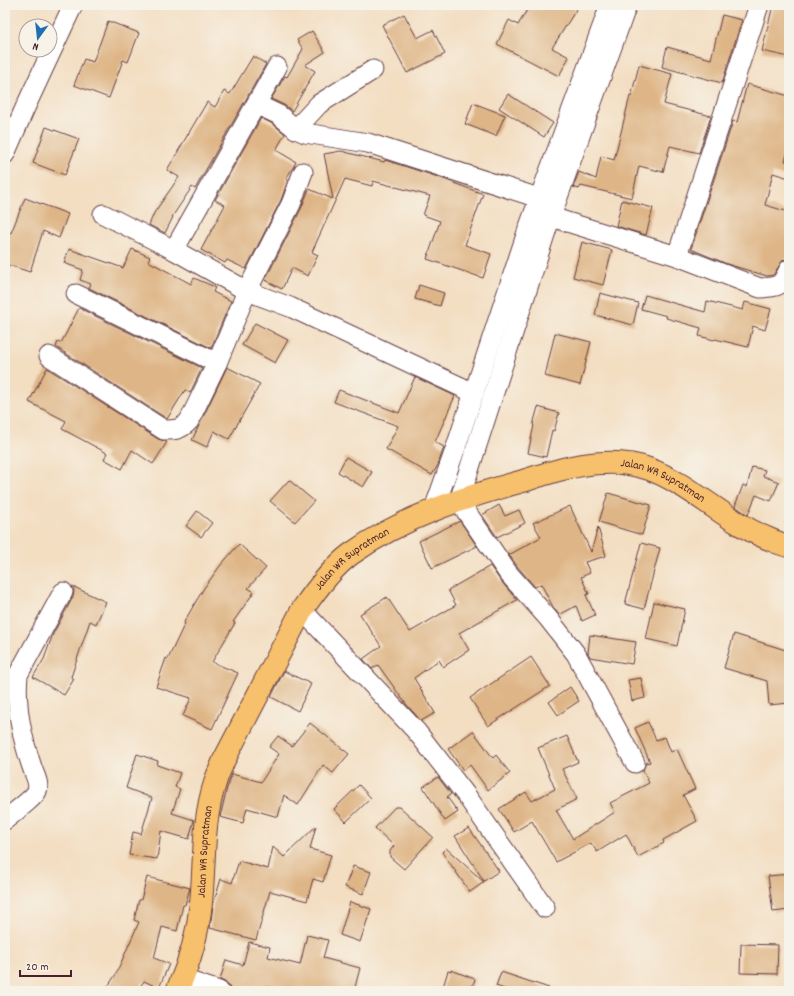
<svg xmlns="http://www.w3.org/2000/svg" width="794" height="996" font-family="Dekko,sans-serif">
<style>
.building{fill:#deb586}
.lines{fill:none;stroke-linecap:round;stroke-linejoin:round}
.minor-casing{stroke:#633c42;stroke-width:21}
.highway-casing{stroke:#633c42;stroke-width:24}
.minor{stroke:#fff;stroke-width:19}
.highway{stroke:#f7c06c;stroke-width:22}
.labels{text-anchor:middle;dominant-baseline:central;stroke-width:4;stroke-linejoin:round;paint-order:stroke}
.street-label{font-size:12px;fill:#4a1f2b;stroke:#f7f3e8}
</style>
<rect width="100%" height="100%" fill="#f7f3e8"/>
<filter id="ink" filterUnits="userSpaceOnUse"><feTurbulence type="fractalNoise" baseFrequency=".025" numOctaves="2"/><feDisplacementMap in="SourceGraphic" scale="8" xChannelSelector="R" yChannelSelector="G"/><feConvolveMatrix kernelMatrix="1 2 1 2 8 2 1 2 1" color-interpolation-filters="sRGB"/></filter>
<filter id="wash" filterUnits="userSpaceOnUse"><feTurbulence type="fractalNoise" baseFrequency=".012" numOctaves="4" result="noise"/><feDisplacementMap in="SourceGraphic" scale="16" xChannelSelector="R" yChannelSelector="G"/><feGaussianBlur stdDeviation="0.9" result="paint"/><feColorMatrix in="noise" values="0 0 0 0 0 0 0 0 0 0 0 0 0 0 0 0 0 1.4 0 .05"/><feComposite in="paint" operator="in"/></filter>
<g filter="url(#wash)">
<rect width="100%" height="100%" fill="#f3dec2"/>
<g id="blocks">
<g class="building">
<path d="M 530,5 L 579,5 L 552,48 L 569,57 L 559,76 L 497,44 L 509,20 L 518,25 Z"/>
<path d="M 773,5 L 789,5 L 789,57 L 762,51 Z"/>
<path d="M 404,14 L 417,38 L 433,30 L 445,54 L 407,73 L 382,25 Z"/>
<path d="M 722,15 L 742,20 L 722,83 L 662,67 L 667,47 L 711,59 Z"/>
<path d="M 108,21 L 139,33 L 128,62 L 123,60 L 109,98 L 74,85 L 84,59 L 93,62 Z"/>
<path d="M 312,31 L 325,52 L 305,65 L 315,71 L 292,111 L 284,105 L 271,99 L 285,76 L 287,77 L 303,49 L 297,40 Z"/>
<path d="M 253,56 L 266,64 L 195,189 L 192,187 L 172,217 L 173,217 L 165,233 L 149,225 L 154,213 L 179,177 L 167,170 L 207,102 L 215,107 L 224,91 L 230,94 Z"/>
<path d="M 639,65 L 672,74 L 664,104 L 711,116 L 699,153 L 670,146 L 663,172 L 639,166 L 632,198 L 581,186 L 579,189 L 573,187 L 579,172 L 596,179 L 601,156 L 614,160 L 630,96 L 631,97 Z"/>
<path d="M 747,84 L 789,96 L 789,148 L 785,161 L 789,162 L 789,178 L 773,173 L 765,205 L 789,212 L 789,258 L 783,260 L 773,275 L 767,276 L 727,264 L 691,249 L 733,121 L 737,122 Z"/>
<path d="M 508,94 L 553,123 L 544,137 L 499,108 Z"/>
<path d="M 473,103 L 505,115 L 496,136 L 465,124 Z"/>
<path d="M 261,118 L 273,124 L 285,134 L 276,150 L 296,162 L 286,179 L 288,180 L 281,200 L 246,269 L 227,260 L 225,263 L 201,250 L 225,205 L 215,200 Z"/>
<path d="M 46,127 L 79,139 L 65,175 L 33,163 Z"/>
<path d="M 341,151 L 384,162 L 385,160 L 441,178 L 483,194 L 465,245 L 491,254 L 483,278 L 427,259 L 440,221 L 423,215 L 430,196 L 373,181 L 372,186 L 345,179 L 312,252 L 318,255 L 308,276 L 292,268 L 282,289 L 268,282 L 268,281 L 265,280 L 301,209 L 309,189 L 333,199 L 324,154 Z"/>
<path d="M 25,198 L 68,214 L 59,238 L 43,231 L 30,272 L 5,264 L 5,231 L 11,233 Z"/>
<path d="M 622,200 L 653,208 L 646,235 L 616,226 Z"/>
<path d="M 582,242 L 612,250 L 603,285 L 573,277 Z"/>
<path d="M 69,249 L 123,268 L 132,249 L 150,257 L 148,261 L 191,284 L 194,278 L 215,287 L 213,292 L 231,301 L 211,348 L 89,288 L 91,284 L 80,280 L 83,270 L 64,263 Z"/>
<path d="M 419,285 L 444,293 L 440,306 L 415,299 Z"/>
<path d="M 600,293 L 638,303 L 633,325 L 595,315 Z"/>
<path d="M 645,295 L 705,312 L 707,301 L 743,310 L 745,302 L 771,309 L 765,330 L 753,326 L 748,347 L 715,339 L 714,340 L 699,336 L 701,328 L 666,318 L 667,316 L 641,309 Z"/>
<path d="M 79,308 L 202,368 L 190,393 L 185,390 L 167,419 L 56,347 L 58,342 L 61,343 Z"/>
<path d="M 255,323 L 288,340 L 275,363 L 242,345 Z"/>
<path d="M 555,333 L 591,342 L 580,385 L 545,376 Z"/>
<path d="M 227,367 L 260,384 L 229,439 L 214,431 L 207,447 L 192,440 Z"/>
<path d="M 47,368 L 158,439 L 167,442 L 153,464 L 132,450 L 122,469 L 104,459 L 107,453 L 62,429 L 66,421 L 29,402 Z"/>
<path d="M 415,377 L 455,396 L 435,442 L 444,447 L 438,465 L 432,475 L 386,449 L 398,426 L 334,402 L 339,390 L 399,413 Z"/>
<path d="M 538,407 L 559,413 L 554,431 L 552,430 L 546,457 L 528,453 L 534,425 L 533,425 Z"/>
<path d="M 346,457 L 372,472 L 363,487 L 338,472 Z"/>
<path d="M 752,467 L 765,470 L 763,476 L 779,482 L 771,501 L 756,495 L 748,515 L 735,506 L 743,485 L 747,487 Z"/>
<path d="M 289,480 L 314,501 L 295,522 L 270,501 Z"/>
<path d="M 608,493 L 651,505 L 642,535 L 599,522 Z"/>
<path d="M 499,505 L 505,516 L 519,510 L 525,523 L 497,537 L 482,515 Z"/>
<path d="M 570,506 L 591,552 L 598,527 L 606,556 L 585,562 L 590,573 L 581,577 L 589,594 L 586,595 L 595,615 L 582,621 L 576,606 L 559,615 L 553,607 L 541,584 L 535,587 L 517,566 L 509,555 L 541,537 L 533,523 Z"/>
<path d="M 197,511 L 212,523 L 201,537 L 186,526 Z"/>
<path d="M 460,521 L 477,546 L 432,568 L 419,541 Z"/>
<path d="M 641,543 L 660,548 L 644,609 L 625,604 Z"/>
<path d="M 239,544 L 266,568 L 248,588 L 254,592 L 233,622 L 235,623 L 212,662 L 238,673 L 212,729 L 183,716 L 191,698 L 156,687 L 166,658 L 168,659 L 185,623 L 184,622 L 204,588 L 220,566 Z"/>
<path d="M 490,566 L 500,580 L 517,600 L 459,633 L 469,650 L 443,667 L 439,660 L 414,678 L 435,713 L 421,721 L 406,704 L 378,665 L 372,669 L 363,659 L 381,646 L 360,614 L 387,597 L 410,632 L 456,605 L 448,590 Z"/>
<path d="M 72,586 L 106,602 L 96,624 L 90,621 L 71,677 L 74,679 L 64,695 L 33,677 L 44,659 L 53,634 L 73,597 L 74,591 Z"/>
<path d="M 654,602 L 685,609 L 677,646 L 646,639 Z"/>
<path d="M 734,634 L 789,651 L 789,703 L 769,705 L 767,681 L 724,668 Z"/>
<path d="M 590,635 L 636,642 L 632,664 L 590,657 L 588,653 Z"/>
<path d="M 531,657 L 550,686 L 488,726 L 470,698 Z"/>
<path d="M 284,671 L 311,684 L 298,711 L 271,697 Z"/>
<path d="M 641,678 L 645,698 L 632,701 L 628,680 Z"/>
<path d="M 570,687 L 579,701 L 558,715 L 549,702 Z"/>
<path d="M 648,722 L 656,740 L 665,737 L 671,752 L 677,749 L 695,789 L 683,795 L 697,821 L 663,840 L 664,843 L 638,857 L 626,834 L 597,852 L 591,843 L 556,862 L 532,821 L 514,832 L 499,809 L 526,792 L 532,801 L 555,789 L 538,748 L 567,736 L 578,762 L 562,769 L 577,799 L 556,810 L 573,839 L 615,812 L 610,803 L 649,783 L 643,770 L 646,763 L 650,762 L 635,728 Z"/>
<path d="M 310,723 L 349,754 L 333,773 L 323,765 L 298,805 L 284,795 L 278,817 L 247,808 L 243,823 L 220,817 L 227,788 L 232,774 L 261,782 L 279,754 L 269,747 L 278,736 L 292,746 Z"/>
<path d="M 473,731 L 493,758 L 496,755 L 510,773 L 488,790 L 470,765 L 463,770 L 448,749 Z"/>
<path d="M 137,754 L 158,761 L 157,765 L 180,773 L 175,787 L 180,789 L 172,813 L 194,820 L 189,839 L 161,831 L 157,859 L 129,855 L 133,832 L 141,834 L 152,798 L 126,788 Z"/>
<path d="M 438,777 L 451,794 L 447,797 L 458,812 L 445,821 L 423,787 Z"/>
<path d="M 359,785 L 371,798 L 346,822 L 334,809 Z"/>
<path d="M 395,807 L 400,807 L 433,837 L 404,869 L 390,857 L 390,851 L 394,846 L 375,828 Z"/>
<path d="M 316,826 L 310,849 L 331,855 L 323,882 L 313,879 L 307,901 L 270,891 L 256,940 L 210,928 L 213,905 L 221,879 L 232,883 L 239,861 L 268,869 L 273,847 L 284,857 Z"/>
<path d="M 469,828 L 499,871 L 484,881 L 455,836 Z"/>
<path d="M 446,848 L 484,882 L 470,892 L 442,852 Z"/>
<path d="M 353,866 L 371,872 L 363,894 L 345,887 Z"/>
<path d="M 789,874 L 789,910 L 773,912 L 768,876 Z"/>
<path d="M 147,877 L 190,888 L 185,905 L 183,905 L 177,931 L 162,927 L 154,958 L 169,964 L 159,988 L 144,981 L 137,991 L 105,991 L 116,974 L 139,922 L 134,920 L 139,900 L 141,900 Z"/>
<path d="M 350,902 L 371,909 L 360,942 L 340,935 Z"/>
<path d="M 307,935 L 328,940 L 323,958 L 360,968 L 354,991 L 286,991 L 264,986 L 263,991 L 238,991 L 230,989 L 227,983 L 220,980 L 226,960 L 243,965 L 249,942 L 270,947 L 268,957 L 300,965 Z"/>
<path d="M 741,944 L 778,945 L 777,974 L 740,973 Z"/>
<path d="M 451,970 L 475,979 L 471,991 L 444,991 L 445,988 L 443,987 L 448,971 L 451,972 Z"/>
<path d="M 501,972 L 549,988 L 549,991 L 510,991 L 496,986 Z"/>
</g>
</g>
</g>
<g filter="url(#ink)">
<use href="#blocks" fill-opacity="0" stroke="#633c42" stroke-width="1"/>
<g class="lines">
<defs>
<g id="minor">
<path d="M 627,5 L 548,225 L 459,501 L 508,573 L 548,618 L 576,654 L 635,763"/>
<path d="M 256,104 L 279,115 L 296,129 L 305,133 L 368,143 L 551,202"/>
<path d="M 296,129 L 319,104 L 373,70"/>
<path d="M 5,154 L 25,108 L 73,5"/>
<path d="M 103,214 L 174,250 L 247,291 L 290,307 L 474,393"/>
<path d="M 551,217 L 677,256 L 760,288 C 780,287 781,286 789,269"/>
<path d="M 174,250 L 277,67"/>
<path d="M 677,256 L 759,5"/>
<path d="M 76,294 L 217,363"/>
<path d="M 49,356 L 164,430 C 175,430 181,430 189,421 L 217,363 L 247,291 L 291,204 L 303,172"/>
<path d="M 434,509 L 456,447 L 527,232 L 610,5"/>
<path d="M 302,610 L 417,732 L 466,795 L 545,908"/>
<path d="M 5,820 C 12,814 34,798 37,791 C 40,783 34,774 32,767 C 22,738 15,706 18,675 L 63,592"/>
<path d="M 183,979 L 219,991"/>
</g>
<g id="highway">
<path id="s1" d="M 177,991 C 189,964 198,933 201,903 C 205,863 202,822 215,783 C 217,775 221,768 224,760 L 302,610 C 315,591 332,568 351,554 C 403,517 462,498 523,481 C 548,473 575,464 602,463 C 618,462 635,464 649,469 C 692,485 726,522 769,539 C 776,542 782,545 789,546"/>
</g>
</defs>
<use href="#minor" class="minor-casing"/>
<use href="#highway" class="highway-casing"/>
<use href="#minor" class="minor"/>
<use href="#highway" class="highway"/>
</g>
</g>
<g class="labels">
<g class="street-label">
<text stroke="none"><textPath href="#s1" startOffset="815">Jalan WR Supratman</textPath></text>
<text stroke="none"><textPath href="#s1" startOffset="479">Jalan WR Supratman</textPath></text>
<text stroke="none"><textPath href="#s1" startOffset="143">Jalan WR Supratman</textPath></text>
</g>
</g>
<rect width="794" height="996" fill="none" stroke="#f7f3e8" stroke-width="20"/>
<g transform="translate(38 38) rotate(195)"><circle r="19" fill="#f7f3e8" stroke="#b29e9c"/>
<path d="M0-3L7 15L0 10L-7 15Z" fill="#1f6fb2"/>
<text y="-6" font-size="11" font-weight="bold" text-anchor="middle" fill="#4a1f2b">N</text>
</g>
<path d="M20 970v6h51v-6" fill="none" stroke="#4a1f2b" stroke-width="2"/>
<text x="26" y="970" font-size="12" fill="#4a1f2b" stroke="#f7f3e8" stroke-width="3" paint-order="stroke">20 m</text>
</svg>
